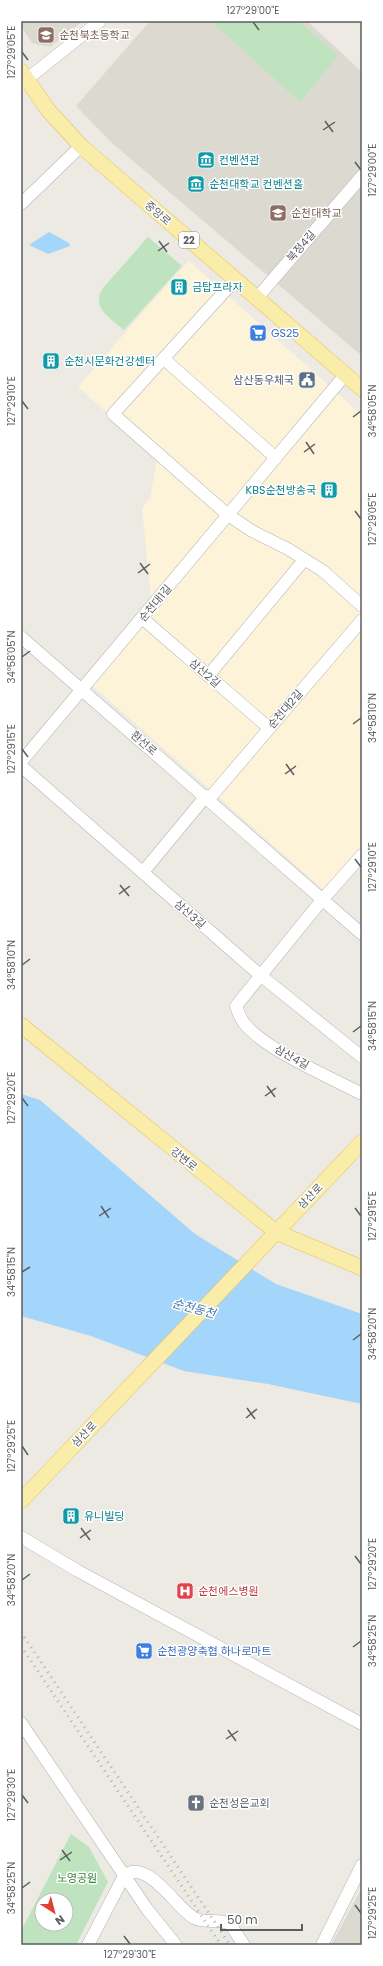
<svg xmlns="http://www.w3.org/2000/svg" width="383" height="1966" font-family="Poppins,'Noto Sans KR',sans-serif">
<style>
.commercial{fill:#fcf3d8}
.education{fill:#dcd9d0}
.green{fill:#c0e3bf;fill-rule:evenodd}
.water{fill:#a4d5fa}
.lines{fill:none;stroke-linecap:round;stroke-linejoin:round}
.minor-casing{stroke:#b2b5b9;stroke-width:13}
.major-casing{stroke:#e9c15e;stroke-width:16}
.minor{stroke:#fff;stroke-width:12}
.major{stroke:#faeca9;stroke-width:15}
.rail{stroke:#b1b2b2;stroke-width:3;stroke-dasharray:1 5;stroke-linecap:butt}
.ticks{fill:none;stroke:#5a5e62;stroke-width:1.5}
.labels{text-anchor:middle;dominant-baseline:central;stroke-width:3;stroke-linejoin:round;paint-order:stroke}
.shield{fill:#fff;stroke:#8c8e91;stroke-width:1}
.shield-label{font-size:10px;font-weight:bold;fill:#5a5e62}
.education-label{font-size:11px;fill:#785e54;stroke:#fff;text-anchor:start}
.culture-label{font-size:11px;fill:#0d838f;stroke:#fff;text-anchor:start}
.street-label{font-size:11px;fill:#5a5e62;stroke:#fff}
.shop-label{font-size:11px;fill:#366cbe;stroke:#fff;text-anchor:start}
.service-label{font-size:11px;fill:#4e5e75;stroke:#fff;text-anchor:end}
.health-label{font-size:11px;fill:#be3a42;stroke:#fff;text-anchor:start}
.worship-label{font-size:11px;fill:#5b616d;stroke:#fff;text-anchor:start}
.park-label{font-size:11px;fill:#39823c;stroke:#fff}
.water-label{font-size:12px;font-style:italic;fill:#4277ab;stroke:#fff}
.neatline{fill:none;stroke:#5a5e62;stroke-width:1.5}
.ticks-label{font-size:10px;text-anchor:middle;fill:#5a5e62}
</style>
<rect width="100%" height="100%" fill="#eceae2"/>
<path class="commercial" d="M 189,261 L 362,415 L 362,852 L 327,893 L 87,681 L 137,624 L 132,620 L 151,599 L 142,508 L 150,498 L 157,458 L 78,387 L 170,281 Z"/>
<g class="education">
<path d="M 21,21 L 83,21 L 50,47 L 32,43 L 21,26 Z"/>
<path d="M 150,21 L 307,21 L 362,72 L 362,356 L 113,144 L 76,106 Z"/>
<path d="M 362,1888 L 362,1945 L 331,1945 Z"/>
</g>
<g class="green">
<path d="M 211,21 L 299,21 L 338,56 L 300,102 Z"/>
<path d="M 148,237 L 182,266 L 124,330 C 111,318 90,308 103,288 Z"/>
<path d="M 71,1834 L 89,1847 L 108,1882 L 76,1945 L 21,1945 L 21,1931 ZM 42,1900 L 66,1900 L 66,1924 L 42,1924 Z"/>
</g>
<g class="water">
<path d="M 49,232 L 69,243 L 70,246 L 48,254 L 29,245 Z"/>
<path d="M 21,1094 L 40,1100 L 195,1234 L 276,1284 L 362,1314 L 362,1404 L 268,1384 L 184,1371 L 91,1336 L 21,1316 Z"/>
</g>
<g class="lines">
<defs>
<g id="minor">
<path d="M 21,84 L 100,21"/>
<path d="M 21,204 L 81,146"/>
<path d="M 235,280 L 113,414 L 228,515 L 252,531 L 288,549 L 323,571 L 362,606"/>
<path d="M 256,299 L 362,176"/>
<path d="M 164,359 L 276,458"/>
<path d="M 142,618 L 269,728"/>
<path d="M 21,637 L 362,934"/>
<path d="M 208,676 L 304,560"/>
<path d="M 21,762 L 345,375"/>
<path d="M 21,766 L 260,975 L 362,1057"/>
<path d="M 209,799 L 362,620"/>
<path d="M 362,855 L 322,900 L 236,1006 C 238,1012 240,1018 244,1023 C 265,1050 330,1077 362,1094"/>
<path d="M 143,872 L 206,796"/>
<path d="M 21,1537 L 78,1571 L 362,1724"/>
<path d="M 21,1723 L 147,1909 L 176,1945"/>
<path d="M 88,1945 L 124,1876 C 147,1857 177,1909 194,1918 C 205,1924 220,1918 230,1924 L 244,1945"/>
<path d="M 322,1945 L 362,1865"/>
</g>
<g id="major">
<path d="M 21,71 L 48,110 L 81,146 L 362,389"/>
<path d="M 21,1025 L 276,1232 L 362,1268"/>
<path d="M 21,1501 L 362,1142"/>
</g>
</defs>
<use href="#minor" class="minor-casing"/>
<use href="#major" class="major-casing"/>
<use href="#minor" class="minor"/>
<use href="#major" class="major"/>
<g class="rail">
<path d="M 21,1632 L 230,1945"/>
<path d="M 21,1646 L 221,1945"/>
</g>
</g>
<path class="ticks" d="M 253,22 L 259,30M 22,52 L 28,60M 325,121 L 333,132M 323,130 L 335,122M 355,162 L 361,170M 159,241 L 167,252M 158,251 L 169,243M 22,401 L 28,409M 353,417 L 361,411M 306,442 L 314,454M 304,452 L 315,444M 355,511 L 361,519M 140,563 L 148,574M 138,573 L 150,564M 22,657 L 30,651M 353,724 L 361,718M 22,749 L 28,757M 286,764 L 294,775M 285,774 L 296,766M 355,859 L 361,867M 120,885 L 129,896M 119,894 L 130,886M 22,965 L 30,959M 353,1032 L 361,1026M 267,1086 L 275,1097M 265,1096 L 276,1088M 22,1098 L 28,1106M 101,1206 L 109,1218M 355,1208 L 361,1216M 99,1216 L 111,1208M 22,1272 L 30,1267M 353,1340 L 361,1334M 247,1408 L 255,1419M 246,1418 L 257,1409M 22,1446 L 28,1455M 81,1528 L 90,1540M 80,1538 L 91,1530M 355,1556 L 361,1564M 22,1580 L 30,1574M 353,1647 L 361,1641M 228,1730 L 236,1741M 226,1739 L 238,1731M 22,1795 L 28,1803M 62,1850 L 70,1861M 60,1860 L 72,1852M 22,1888 L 30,1882M 355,1905 L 361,1913M 124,1936 L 130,1944"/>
<defs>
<symbol id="school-square" viewBox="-11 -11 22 22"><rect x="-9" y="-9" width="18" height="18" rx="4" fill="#8d6e63" stroke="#fff"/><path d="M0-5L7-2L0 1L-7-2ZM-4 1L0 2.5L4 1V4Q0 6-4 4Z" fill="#fff"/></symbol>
<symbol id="museum-square" viewBox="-11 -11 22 22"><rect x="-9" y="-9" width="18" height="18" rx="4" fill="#0f9aa8" stroke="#fff"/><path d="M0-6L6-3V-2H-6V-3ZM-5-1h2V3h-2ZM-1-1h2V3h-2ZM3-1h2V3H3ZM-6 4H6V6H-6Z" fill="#fff"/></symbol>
<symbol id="university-square" viewBox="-11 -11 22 22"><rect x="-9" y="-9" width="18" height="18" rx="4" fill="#8d6e63" stroke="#fff"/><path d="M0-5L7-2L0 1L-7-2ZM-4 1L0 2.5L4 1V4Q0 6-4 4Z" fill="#fff"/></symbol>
<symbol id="building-square" viewBox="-11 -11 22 22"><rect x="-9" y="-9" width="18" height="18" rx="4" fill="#0f9aa8" stroke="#fff"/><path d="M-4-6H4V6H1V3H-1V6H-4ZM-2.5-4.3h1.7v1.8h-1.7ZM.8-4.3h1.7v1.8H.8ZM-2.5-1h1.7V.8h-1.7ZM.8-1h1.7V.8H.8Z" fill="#fff"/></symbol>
<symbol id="supermarket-square" viewBox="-11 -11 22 22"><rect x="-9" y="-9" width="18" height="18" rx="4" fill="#3f7fe0" stroke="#fff"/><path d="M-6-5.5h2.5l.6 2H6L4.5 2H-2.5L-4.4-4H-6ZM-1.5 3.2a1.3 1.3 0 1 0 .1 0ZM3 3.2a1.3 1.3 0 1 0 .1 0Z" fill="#fff"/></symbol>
<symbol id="civic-square" viewBox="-11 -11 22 22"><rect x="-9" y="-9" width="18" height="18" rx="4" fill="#5c6f8a" stroke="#fff"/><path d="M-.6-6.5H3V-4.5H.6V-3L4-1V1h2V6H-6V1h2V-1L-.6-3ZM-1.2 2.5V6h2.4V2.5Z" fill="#fff"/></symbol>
<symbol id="hospital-square" viewBox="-11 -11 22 22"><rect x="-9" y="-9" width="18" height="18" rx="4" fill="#e0444e" stroke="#fff"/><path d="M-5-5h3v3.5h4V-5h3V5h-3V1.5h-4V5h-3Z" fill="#fff"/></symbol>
<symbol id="church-square" viewBox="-11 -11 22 22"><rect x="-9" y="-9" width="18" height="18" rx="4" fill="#6b7280" stroke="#fff"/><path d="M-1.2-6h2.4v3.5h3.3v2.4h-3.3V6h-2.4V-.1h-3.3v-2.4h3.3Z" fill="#fff"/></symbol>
</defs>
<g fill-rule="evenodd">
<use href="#school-square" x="36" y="25" width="20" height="20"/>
<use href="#museum-square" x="196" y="150" width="20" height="20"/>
<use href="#museum-square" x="186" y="174" width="20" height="20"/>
<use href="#university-square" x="268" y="203" width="20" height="20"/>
<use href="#building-square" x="169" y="277" width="20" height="20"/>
<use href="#supermarket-square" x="248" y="323" width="20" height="20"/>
<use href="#building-square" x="41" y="351" width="20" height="20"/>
<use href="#civic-square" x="297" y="370" width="20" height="20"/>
<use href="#building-square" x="319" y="480" width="20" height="20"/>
<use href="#building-square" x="61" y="1506" width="20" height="20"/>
<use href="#hospital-square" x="175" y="1581" width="20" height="20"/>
<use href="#supermarket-square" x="134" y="1641" width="20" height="20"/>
<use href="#church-square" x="186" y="1793" width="20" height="20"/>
</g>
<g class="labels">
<rect class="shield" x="179" y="232" width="20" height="16" rx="3"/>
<g class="shield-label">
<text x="189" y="240">22</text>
</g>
<g class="education-label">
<text x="59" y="35">순천북초등학교</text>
<text x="291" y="213">순천대학교</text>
</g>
<g class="culture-label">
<text x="219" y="160">컨벤션관</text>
<text x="209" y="184">순천대학교 컨벤션홀</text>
<text x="192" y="287">금탑프라자</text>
<text x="64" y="361">순천시문화건강센터</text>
<text x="316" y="490" text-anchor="end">KBS순천방송국</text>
<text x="84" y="1516">유니빌딩</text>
</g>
<g class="street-label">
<text transform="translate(158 213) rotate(41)">중앙로</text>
<text transform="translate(301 246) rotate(-49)">북정4길</text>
<text transform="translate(155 603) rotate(-50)">순천대1길</text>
<text transform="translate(205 673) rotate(41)">삼산2길</text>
<text transform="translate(285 709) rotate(-49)">순천대2길</text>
<text transform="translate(144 743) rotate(41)">환선로</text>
<text transform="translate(190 914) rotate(41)">삼산3길</text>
<text transform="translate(292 1057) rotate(29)">삼산4길</text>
<text transform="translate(184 1159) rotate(39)">강변로</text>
<text transform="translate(310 1196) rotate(-46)">삼산로</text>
<text transform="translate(84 1434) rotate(-46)">삼산로</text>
</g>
<g class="shop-label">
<text x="271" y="333">GS25</text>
<text x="157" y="1651">순천광양축협 하나로마트</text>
</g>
<g class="service-label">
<text x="294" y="380">삼산동우체국</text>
</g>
<g class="health-label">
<text x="198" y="1591">순천에스병원</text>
</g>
<g class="worship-label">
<text x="209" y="1803">순천성은교회</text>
</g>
<g class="park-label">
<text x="77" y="1878">노영공원</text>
</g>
<g class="water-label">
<text transform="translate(194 1308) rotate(15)">순천동천</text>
</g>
</g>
<rect width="383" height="1966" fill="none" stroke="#ffffff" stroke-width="44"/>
<g transform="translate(54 1912) rotate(144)"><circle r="19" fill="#ffffff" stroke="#bdbfc0"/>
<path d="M0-3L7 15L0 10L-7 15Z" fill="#df4135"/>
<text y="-6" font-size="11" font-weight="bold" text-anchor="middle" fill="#5a5e62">N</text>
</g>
<path d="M221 1924v6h81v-6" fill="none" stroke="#5a5e62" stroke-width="2"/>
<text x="227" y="1924" font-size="12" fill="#5a5e62" stroke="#ffffff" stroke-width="3" paint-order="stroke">50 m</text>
<rect x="22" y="22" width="339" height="1922" class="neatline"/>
<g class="ticks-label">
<text x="253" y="14">127°29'00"E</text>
<text transform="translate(11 52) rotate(-90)" y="4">127°29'05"E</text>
<text transform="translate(372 170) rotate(-90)" y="4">127°29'00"E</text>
<text transform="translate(11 401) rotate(-90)" y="4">127°29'10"E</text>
<text transform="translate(372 411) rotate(-90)" y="4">34°58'05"N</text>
<text transform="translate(372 519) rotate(-90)" y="4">127°29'05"E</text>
<text transform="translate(11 657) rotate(-90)" y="4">34°58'05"N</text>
<text transform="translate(372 718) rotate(-90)" y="4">34°58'10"N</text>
<text transform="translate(11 749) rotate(-90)" y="4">127°29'15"E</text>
<text transform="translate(372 867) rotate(-90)" y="4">127°29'10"E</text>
<text transform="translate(11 965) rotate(-90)" y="4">34°58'10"N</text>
<text transform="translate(372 1026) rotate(-90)" y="4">34°58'15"N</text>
<text transform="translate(11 1098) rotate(-90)" y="4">127°29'20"E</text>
<text transform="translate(372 1216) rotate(-90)" y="4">127°29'15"E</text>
<text transform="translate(11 1272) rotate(-90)" y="4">34°58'15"N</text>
<text transform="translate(372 1334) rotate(-90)" y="4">34°58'20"N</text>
<text transform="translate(11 1446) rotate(-90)" y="4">127°29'25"E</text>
<text transform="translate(372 1564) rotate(-90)" y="4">127°29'20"E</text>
<text transform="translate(11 1580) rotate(-90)" y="4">34°58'20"N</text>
<text transform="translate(372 1641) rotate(-90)" y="4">34°58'25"N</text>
<text transform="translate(11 1795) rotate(-90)" y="4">127°29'30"E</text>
<text transform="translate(11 1888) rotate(-90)" y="4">34°58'25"N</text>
<text transform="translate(372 1913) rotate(-90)" y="4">127°29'25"E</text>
<text x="130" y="1958">127°29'30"E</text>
</g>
</svg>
